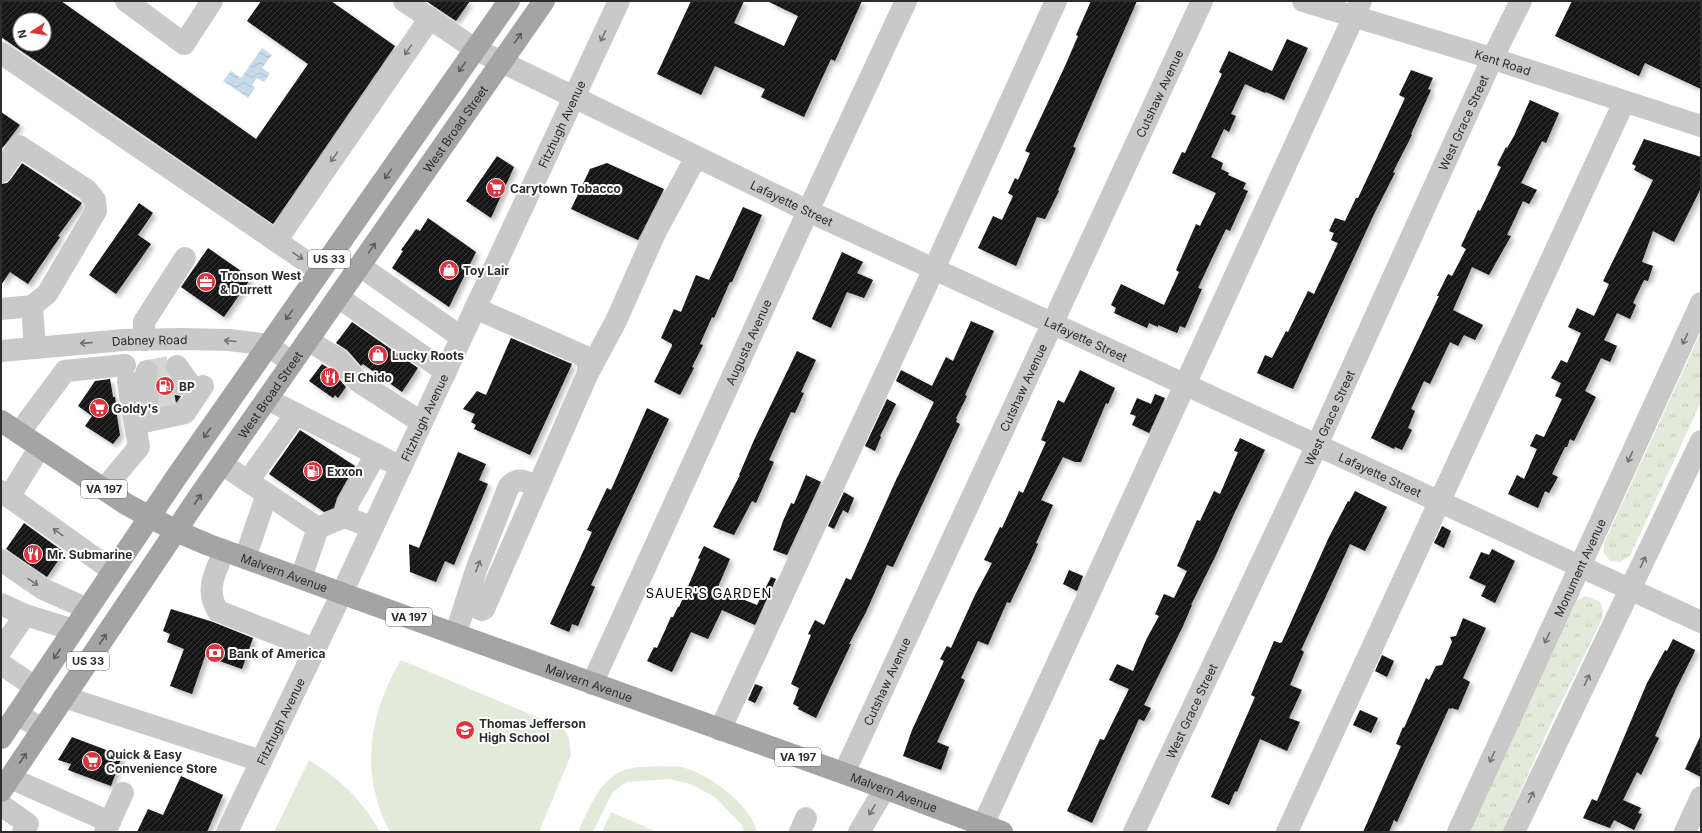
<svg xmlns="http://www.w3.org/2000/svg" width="1702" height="833" font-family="Inter,sans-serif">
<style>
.grass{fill:url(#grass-tufts)}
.park{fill:#e2ead9}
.water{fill:url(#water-waves)}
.building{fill:url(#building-hatch);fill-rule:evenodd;filter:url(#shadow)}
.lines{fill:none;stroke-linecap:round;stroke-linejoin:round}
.minor-tunnel{stroke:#d5d5d5;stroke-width:22;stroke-dasharray:22 11;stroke-linecap:butt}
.minor{stroke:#c9c9c9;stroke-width:22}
.major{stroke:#a4a4a4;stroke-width:22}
.oneway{stroke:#737373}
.oneway2{stroke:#5c5c5c}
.labels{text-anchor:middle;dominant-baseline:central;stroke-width:4;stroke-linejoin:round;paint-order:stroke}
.shield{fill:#fff;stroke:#6b6b6b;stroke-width:1}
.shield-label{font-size:11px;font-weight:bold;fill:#2c2c2c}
.street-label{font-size:12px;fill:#2c2c2c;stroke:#fff}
.poi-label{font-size:12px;font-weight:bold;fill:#2c2c2c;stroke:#fff;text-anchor:start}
.neighbourhood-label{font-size:13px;letter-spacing:1px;fill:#000;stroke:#fff}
</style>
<defs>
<pattern id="grass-tufts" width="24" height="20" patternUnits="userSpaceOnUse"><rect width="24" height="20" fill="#e2ead9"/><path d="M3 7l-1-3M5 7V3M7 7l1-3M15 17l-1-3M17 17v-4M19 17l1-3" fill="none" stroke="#c2c9ba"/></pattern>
<pattern id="water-waves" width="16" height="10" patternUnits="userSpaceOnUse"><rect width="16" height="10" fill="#c6dbe9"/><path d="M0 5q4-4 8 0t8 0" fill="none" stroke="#aabcc8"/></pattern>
<pattern id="building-hatch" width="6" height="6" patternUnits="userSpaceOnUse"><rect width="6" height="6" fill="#131313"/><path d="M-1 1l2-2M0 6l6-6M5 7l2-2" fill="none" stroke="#363636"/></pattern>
<filter id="shadow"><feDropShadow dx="3.5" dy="3.5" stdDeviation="2" flood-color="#0004"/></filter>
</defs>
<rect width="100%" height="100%" fill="#fff"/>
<g class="grass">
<path d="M 1701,332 L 1701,402 L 1630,556 L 1620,562 L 1610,561 L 1604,553 L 1604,543 Z"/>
<path d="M 1586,596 L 1600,602 L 1603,611 L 1602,619 L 1548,730 L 1502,832 L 1468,832 L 1577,600 Z"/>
</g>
<g class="park">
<path d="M 401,660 L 563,728 L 569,738 L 571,755 L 539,832 L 390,832 C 359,775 369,713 401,660 Z"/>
<path d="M 309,760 C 341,780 361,799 380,832 L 274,832 Z"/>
<path d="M 659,766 C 666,767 674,766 681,767 C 706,772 752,805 757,832 L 744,832 L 742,825 L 715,797 L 690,784 L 670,779 L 626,782 L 612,793 L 593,832 L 578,832 C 589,809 599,779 625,770 C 635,766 648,767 659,766 Z"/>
<path d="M 611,812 L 657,832 L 602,832 Z"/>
</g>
<path class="water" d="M 262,48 L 272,55 L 262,68 L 270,73 L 264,82 L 257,78 L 252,85 L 255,88 L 248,98 L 223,81 L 231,71 L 241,78 Z"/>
<g class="building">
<path d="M 1,1 L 61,1 L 256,139 L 308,64 L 247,21 L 261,1 L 331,1 L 395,46 L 273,224 L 1,37 ZM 20,20 L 44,20 L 44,44 L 20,44 Z"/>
<path d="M 426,1 L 470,1 L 456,21 Z"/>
<path d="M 691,1 L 744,1 L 734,23 L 784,46 L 798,16 L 767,1 L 862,1 L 835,61 L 831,59 L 804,117 L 761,97 L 765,89 L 715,66 L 701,95 L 657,74 Z"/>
<path d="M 1091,1 L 1137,1 L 1073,147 L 1076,148 L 1058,190 L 1059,191 L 1045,219 L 1037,217 L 1016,266 L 978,248 L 993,216 L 1002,220 L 1013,196 L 1008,193 L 1015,178 L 1018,180 L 1030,153 L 1025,151 L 1065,66 L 1078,36 L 1076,35 Z"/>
<path d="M 1572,1 L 1701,1 L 1701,89 L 1645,63 L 1639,76 L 1555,36 Z"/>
<path d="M 1287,39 L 1308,48 L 1284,100 L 1266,92 L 1265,93 L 1245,84 L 1231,114 L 1236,116 L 1229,132 L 1224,129 L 1211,157 L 1223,163 L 1221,169 L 1229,173 L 1228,175 L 1246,183 L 1243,189 L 1248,191 L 1230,231 L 1226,229 L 1214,254 L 1198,288 L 1202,289 L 1185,328 L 1180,326 L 1177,333 L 1158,325 L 1158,327 L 1149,323 L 1147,328 L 1114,313 L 1116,308 L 1111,305 L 1121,284 L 1164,305 L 1179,272 L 1176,270 L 1196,224 L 1200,226 L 1216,193 L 1172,173 L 1182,152 L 1185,153 L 1222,74 L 1219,72 L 1229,51 L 1272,71 Z"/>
<path d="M 1411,70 L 1433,78 L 1428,89 L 1431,90 L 1411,134 L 1412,135 L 1393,172 L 1395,173 L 1375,212 L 1293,389 L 1257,373 L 1265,355 L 1272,358 L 1286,331 L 1288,332 L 1308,291 L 1314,294 L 1338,243 L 1331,240 L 1334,233 L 1329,231 L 1335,218 L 1345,221 L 1356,198 L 1358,198 L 1405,98 L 1399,95 Z"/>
<path d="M 1530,100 L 1559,113 L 1546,143 L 1542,141 L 1521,183 L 1537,190 L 1529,204 L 1523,201 L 1507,235 L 1511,236 L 1489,275 L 1472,267 L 1453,310 L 1483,325 L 1475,340 L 1464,335 L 1458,346 L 1450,342 L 1430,384 L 1424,381 L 1411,409 L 1415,411 L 1408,428 L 1412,430 L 1402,450 L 1395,447 L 1394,449 L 1371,438 L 1439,296 L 1437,296 L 1448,274 L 1452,276 L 1466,249 L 1461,246 L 1478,210 L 1480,211 L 1501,167 L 1497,165 L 1506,147 L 1507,148 L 1514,136 Z"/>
<path d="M 1,112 L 20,125 L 1,150 Z"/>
<path d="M 1644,139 L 1701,157 L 1701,188 L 1674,242 L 1653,231 L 1642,262 L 1653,266 L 1648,281 L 1644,280 L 1633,303 L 1636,305 L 1630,319 L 1617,313 L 1604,340 L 1617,346 L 1610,362 L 1601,358 L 1585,391 L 1596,397 L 1574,441 L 1570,439 L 1567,447 L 1565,447 L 1552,474 L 1558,477 L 1549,493 L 1545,491 L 1538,508 L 1508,494 L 1517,475 L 1524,479 L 1537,449 L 1530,446 L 1536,434 L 1544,437 L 1562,399 L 1555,396 L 1561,383 L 1551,378 L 1561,360 L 1567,363 L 1581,333 L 1568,327 L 1577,308 L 1594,316 L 1609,284 L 1603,281 L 1653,180 L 1634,170 L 1636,166 L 1632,164 Z"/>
<path d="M 497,156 L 514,167 L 491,218 L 466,201 Z"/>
<path d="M 22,163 L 82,203 L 58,236 L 60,237 L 28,284 L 10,272 L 1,285 L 1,184 L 7,183 L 11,179 Z"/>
<path d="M 607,163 L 664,189 L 638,240 L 571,209 L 590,169 Z"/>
<path d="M 139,203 L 153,213 L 138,235 L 151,244 L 116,294 L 89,275 Z"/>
<path d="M 743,207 L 762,215 L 732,282 L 730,282 L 714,318 L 712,317 L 700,344 L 703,345 L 692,367 L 694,368 L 680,395 L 654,382 L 672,346 L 672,344 L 661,338 L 674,309 L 681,312 L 696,275 L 709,280 Z"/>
<path d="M 428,218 L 476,252 L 449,307 L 392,268 L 403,251 L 401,250 L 416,229 L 420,231 Z"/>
<path d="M 208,248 L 251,278 L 224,317 L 181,287 Z"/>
<path d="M 842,252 L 863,262 L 857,273 L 873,280 L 864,298 L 847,292 L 831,328 L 812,319 Z"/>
<path d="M 971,321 L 994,331 L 965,395 L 967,396 L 956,418 L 957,419 L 956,422 L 960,424 L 893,567 L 887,565 L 866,612 L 849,644 L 851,644 L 816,718 L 798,709 L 799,707 L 793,704 L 799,688 L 791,684 L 811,635 L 808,634 L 815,620 L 824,625 L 846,578 L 851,580 L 896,480 L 934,402 L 896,381 L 901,370 L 932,386 L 946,357 L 953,361 Z"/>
<path d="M 352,322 L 418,368 L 402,392 L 363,364 L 361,366 L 347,350 L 336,343 Z"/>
<path d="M 511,338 L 572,364 L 530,455 L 474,429 L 476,425 L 471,422 L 475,414 L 463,409 L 477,391 L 486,395 Z"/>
<path d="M 797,351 L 816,360 L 801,392 L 804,393 L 795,413 L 791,412 L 769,460 L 774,462 L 756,503 L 752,501 L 734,535 L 713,527 L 740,475 L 739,475 L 754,440 Z"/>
<path d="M 165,363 L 165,368 L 170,377 L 168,385 L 170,391 L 175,395 L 181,396 L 177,402 L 157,406 L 163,392 L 163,385 L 157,379 L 159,369 L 157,365 Z"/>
<path d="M 322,364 L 330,369 L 346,387 L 338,398 L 335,395 L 333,398 L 309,381 Z"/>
<path d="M 1080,370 L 1115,388 L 1108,404 L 1106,403 L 1081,462 L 1075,462 L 1063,457 L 1041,500 L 1053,505 L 1036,543 L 1038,544 L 1030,562 L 1010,603 L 1007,602 L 988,645 L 978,641 L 961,678 L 965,680 L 937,742 L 949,747 L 941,770 L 903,756 L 912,730 L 944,661 L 940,659 L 947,646 L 951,648 L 975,595 L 992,563 L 984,560 L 1000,527 L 1002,528 L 1019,491 L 1023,493 L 1046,442 L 1041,440 L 1058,400 L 1064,403 Z"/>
<path d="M 110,379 L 113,397 L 115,397 L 117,410 L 116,410 L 120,435 L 113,444 L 85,426 L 92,416 L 78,406 L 95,381 Z"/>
<path d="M 1155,394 L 1165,398 L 1149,433 L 1132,425 L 1136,416 L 1130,414 L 1137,398 L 1151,404 Z"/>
<path d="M 887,399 L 896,404 L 880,436 L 881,437 L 875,451 L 865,446 Z"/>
<path d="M 647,408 L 669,419 L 591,585 L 595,587 L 578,626 L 572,624 L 569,632 L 550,624 L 592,532 L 587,530 L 607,488 L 611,490 Z"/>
<path d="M 300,430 L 355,466 L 337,498 L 334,508 L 324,512 L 269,474 Z"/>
<path d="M 1240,438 L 1265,450 L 1234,514 L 1216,555 L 1191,605 L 1192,605 L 1183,626 L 1144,705 L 1151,708 L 1144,721 L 1139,719 L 1092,823 L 1067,811 L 1100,739 L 1104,740 L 1129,689 L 1109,680 L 1117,664 L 1133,671 L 1146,640 L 1159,616 L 1155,614 L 1164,594 L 1174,598 L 1187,571 L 1177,566 L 1197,520 L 1200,521 L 1214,491 L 1220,494 L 1238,452 L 1234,451 Z"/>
<path d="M 458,452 L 486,464 L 479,480 L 488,484 L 454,565 L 445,561 L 436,582 L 410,572 L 409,544 L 419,548 Z"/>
<path d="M 806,475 L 821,482 L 787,555 L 773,550 L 783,521 L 791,503 L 794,504 Z"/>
<path d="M 1355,491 L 1387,507 L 1365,551 L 1350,544 L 1301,650 L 1304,652 L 1290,685 L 1302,690 L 1289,718 L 1300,722 L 1287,751 L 1260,739 L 1237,792 L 1235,791 L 1229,805 L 1211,797 L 1255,697 L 1251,695 L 1274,641 L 1280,643 L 1282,642 L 1329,537 L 1348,501 L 1349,502 Z"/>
<path d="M 844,492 L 854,498 L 848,513 L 843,510 L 834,529 L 828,526 Z"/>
<path d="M 24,523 L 64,552 L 47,577 L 6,549 Z"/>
<path d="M 1442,526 L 1451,531 L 1444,548 L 1434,543 Z"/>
<path d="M 704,546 L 730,559 L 717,589 L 757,605 L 771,577 L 776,579 L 755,625 L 722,610 L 708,639 L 691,632 L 672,672 L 647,661 L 654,647 L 657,648 L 671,617 L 673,617 L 678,607 L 679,607 L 700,559 L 698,558 Z"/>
<path d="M 1492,549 L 1515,561 L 1495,603 L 1481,596 L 1486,586 L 1469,578 L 1481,552 L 1489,555 Z"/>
<path d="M 1069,570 L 1083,576 L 1077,591 L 1063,584 Z"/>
<path d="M 171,609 L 213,622 L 253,638 L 242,669 L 205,656 L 192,694 L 170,686 L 184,649 L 167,642 L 170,634 L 163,631 Z"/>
<path d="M 1463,618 L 1486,628 L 1463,678 L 1470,682 L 1458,710 L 1452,708 L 1451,709 L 1449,708 L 1397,822 L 1394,820 L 1389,832 L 1363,832 L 1401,746 L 1396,744 L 1403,727 L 1404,728 L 1426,678 L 1429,680 L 1436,666 L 1442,665 L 1452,642 L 1450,637 L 1456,636 Z"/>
<path d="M 1673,639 L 1695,650 L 1694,653 L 1676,689 L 1655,736 L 1659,738 L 1641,775 L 1637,772 L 1623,800 L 1641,808 L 1638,813 L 1642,814 L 1634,830 L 1614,820 L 1610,828 L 1583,818 L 1592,799 L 1597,801 L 1647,683 L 1665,650 L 1667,651 Z"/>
<path d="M 1382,655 L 1394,661 L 1387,677 L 1375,671 Z"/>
<path d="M 755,684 L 763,687 L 755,703 L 748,700 Z"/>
<path d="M 1360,710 L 1378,718 L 1371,733 L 1353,725 Z"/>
<path d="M 1701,735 L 1701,777 L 1685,769 Z"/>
<path d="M 72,737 L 122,756 L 111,786 L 68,770 L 71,764 L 58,760 Z"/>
<path d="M 181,776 L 223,795 L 207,832 L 137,832 L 148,809 L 163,815 Z"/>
</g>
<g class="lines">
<g class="minor-tunnel">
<path d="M 147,371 L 177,366"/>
<path d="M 151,389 L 180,384"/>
<path d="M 154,405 L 183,400"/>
</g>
<g class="minor">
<path d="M 126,1 L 184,44 L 212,1"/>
<path id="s1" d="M 404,1 L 475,49 L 808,211 L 1701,622"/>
<path id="s2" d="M 1303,1 L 1475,53 L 1701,126"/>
<path d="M 1,53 L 320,271"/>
<path d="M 1,172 L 19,146 L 87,190 L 95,200 L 96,211 L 47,294 L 32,306 L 1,309"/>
<path d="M 276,241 L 430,18"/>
<path d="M 360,266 L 461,337"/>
<path d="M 338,297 L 446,372"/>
<path d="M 32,306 L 35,348"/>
<path d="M 144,340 L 144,322 L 185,258"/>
<path d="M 308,340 L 338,359 L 359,382 L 421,422"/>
<path id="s3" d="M 1,351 L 124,340 L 183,339 L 229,340 L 268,345 L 292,363"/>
<path d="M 177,366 L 189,383 L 180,384"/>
<path d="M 588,373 L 616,321 L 655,233 L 696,157"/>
<path d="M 128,381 L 130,395 L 151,389"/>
<path d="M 147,399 L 139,393 L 147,371"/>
<path d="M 267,399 L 401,467"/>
<path d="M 135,424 L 185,413 L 203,386"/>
<path d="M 19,433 L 65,371 L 125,365"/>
<path d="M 222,464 L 318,528 L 344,517 L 372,527"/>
<path d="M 248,481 L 296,414"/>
<path d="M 104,489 L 139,447 L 130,395"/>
<path d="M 1,491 L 113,571"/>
<path d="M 9,497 L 40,447"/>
<path d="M 344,517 L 348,504 L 376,454"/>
<path d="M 224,551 C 216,572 204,589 218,611 L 315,649"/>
<path d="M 245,558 L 267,494"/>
<path d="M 1,560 L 43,589 L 88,609"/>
<path d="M 301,578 L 318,528"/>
<path d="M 466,603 L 482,610 L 484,609 L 588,373 L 588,363 L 584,356 L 475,308"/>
<path d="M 1,604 L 25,615 L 74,630"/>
<path d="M 456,633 L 476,570 L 509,486 C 519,476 526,482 538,487"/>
<path d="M 1,650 L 25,615"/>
<path d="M 1,664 L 35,687"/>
<path id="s4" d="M 592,684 L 808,211 L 906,1"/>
<path d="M 64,697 L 261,761"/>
<path d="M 17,714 L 42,729"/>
<path d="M 720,730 L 934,269 L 1056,1"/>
<path id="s5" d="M 844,773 L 1202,1"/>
<path d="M 10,778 L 110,822"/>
<path d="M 1,805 L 28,824 L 23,832"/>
<path d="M 983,825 L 1361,1"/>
<path d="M 105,832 L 123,793"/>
<path id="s6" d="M 227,832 L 342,593 L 619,1"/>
<path d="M 800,832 L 806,818"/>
<path d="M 859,832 L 885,788"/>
<path id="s7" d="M 1134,832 L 1317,445 L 1492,59 L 1521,1"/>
<path d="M 1287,832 L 1624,102"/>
<path id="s8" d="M 1458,832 L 1701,303"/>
<path d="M 1514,832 L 1701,441"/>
<path d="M 1685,832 L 1701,797"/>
</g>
<g class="major">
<path id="s9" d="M 1,421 L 126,504 L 176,531 L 209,545 C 420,622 632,698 843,773 C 896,792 949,813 1002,832"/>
<path d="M 1,738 L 175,479 L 509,1"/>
<path id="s10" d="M 1,791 L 200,495 L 544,1"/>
</g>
</g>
<defs><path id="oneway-shaft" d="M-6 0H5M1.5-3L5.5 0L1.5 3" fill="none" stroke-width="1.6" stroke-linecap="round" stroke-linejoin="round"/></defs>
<g class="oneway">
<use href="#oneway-shaft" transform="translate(603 36) rotate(116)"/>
<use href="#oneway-shaft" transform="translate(408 50) rotate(125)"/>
<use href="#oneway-shaft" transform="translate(334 157) rotate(125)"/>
<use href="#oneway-shaft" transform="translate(298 256) rotate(34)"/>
<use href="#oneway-shaft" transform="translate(1685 339) rotate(115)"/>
<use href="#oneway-shaft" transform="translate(230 341) rotate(-175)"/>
<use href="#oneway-shaft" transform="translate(86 343) rotate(176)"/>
<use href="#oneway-shaft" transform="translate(1630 457) rotate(115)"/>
<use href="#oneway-shaft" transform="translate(58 532) rotate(-144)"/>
<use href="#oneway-shaft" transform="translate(1643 562) rotate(-65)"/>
<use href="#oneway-shaft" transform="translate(478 566) rotate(-70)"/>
<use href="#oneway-shaft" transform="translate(33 582) rotate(34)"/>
<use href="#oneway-shaft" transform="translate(1547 638) rotate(115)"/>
<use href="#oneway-shaft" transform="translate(1587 680) rotate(-64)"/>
<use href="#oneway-shaft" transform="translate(1492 757) rotate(115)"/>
<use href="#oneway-shaft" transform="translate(1531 797) rotate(-64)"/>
<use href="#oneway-shaft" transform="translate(872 810) rotate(121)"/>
</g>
<g class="oneway2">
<use href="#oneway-shaft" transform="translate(518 38) rotate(-55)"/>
<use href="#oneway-shaft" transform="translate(462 67) rotate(125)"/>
<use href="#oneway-shaft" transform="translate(388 174) rotate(125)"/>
<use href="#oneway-shaft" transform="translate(372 248) rotate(-55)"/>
<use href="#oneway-shaft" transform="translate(289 315) rotate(125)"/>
<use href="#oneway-shaft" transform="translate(207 433) rotate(125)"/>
<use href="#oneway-shaft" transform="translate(198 499) rotate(-56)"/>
<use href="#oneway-shaft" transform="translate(103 639) rotate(-56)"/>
<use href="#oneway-shaft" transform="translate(57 654) rotate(124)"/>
<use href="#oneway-shaft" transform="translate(23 758) rotate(-56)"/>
</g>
<defs>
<symbol id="supermarket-disc" viewBox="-11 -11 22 22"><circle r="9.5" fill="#df323d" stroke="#fff"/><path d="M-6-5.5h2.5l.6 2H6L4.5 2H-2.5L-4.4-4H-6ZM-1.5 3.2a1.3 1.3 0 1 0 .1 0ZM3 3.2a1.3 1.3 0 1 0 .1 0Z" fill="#fff"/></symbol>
<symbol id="shop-disc" viewBox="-11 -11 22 22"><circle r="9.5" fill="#df323d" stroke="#fff"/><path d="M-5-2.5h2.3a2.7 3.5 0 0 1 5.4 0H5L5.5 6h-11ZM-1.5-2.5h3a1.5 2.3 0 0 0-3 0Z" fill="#fff"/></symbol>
<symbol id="office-disc" viewBox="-11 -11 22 22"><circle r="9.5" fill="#df323d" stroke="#fff"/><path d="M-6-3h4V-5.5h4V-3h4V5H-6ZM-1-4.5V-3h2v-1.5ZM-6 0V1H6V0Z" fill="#fff"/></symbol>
<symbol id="restaurant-disc" viewBox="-11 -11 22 22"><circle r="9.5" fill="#df323d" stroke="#fff"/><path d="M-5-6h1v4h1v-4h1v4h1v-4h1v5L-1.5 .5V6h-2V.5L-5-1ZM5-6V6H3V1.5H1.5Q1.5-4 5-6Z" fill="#fff"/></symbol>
<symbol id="fuel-disc" viewBox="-11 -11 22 22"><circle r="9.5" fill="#df323d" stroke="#fff"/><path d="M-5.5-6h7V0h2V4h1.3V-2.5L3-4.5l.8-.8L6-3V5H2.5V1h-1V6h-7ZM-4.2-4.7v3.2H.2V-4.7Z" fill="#fff"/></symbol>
<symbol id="bank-disc" viewBox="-11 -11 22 22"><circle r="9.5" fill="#df323d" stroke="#fff"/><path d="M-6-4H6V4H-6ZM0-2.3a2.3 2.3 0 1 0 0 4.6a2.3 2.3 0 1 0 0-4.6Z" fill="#fff"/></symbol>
<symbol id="school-disc" viewBox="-11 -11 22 22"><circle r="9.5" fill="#df323d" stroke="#fff"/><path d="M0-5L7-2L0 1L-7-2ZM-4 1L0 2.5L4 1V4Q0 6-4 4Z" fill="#fff"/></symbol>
</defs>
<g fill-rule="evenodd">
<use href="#supermarket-disc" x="485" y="177" width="22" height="22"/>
<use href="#shop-disc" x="438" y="259" width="22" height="22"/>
<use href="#office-disc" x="195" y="271" width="22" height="22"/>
<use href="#shop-disc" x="367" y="344" width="22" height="22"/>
<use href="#restaurant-disc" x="319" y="366" width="22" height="22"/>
<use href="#fuel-disc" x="154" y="375" width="22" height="22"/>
<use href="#supermarket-disc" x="88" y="397" width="22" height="22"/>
<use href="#fuel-disc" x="302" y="460" width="22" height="22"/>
<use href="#restaurant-disc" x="22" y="543" width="22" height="22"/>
<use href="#bank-disc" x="204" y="642" width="22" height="22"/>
<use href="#school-disc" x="454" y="719" width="22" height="22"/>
<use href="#supermarket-disc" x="81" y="750" width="22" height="22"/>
</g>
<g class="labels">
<g class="shield">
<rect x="308" y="250" width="42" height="18" rx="3"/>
<rect x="81" y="480" width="46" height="18" rx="3"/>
<rect x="386" y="608" width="46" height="18" rx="3"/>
<rect x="67" y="652" width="42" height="18" rx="3"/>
<rect x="775" y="748" width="46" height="18" rx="3"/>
</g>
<g class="shield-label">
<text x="329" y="259">US 33</text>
<text x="104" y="489">VA 197</text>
<text x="409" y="617">VA 197</text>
<text x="88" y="661">US 33</text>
<text x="798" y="757">VA 197</text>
</g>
<g class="street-label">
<text stroke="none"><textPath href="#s2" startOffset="209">Kent Road</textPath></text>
<text stroke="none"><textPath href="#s5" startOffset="749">Cutshaw Avenue</textPath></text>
<text stroke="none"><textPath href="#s6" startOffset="783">Fitzhugh Avenue</textPath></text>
<text stroke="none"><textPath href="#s7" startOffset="782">West Grace Street</textPath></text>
<text stroke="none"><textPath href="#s10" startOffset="803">West Broad Street</textPath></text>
<text stroke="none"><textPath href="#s1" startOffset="438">Lafayette Street</textPath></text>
<text stroke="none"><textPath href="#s1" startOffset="762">Lafayette Street</textPath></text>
<text stroke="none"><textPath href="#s3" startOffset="149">Dabney Road</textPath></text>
<text stroke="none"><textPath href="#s4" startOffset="376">Augusta Avenue</textPath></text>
<text stroke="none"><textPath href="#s5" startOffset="425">Cutshaw Avenue</textPath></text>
<text stroke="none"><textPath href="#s10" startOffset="479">West Broad Street</textPath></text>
<text stroke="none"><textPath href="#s6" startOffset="459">Fitzhugh Avenue</textPath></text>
<text stroke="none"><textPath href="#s7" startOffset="458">West Grace Street</textPath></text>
<text stroke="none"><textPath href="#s1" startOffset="1086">Lafayette Street</textPath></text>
<text stroke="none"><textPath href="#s8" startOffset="291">Monument Avenue</textPath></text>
<text stroke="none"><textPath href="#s9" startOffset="323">Malvern Avenue</textPath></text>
<text stroke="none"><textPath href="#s5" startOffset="101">Cutshaw Avenue</textPath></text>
<text stroke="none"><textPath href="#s9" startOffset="647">Malvern Avenue</textPath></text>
<text stroke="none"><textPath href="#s7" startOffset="134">West Grace Street</textPath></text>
<text stroke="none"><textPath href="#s6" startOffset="123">Fitzhugh Avenue</textPath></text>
<text stroke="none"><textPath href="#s9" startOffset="971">Malvern Avenue</textPath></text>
</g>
<g class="poi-label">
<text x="510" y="188">Carytown Tobacco</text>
<text x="463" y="270">Toy Lair</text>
<text x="220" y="275">Tronson West<tspan x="220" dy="14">&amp; Durrett</tspan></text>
<text x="392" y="355">Lucky Roots</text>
<text x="344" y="377">El Chido</text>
<text x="179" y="386">BP</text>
<text x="113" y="408">Goldy's</text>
<text x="327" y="471">Exxon</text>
<text x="47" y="554">Mr. Submarine</text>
<text x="229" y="653">Bank of America</text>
<text x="479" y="723">Thomas Jefferson<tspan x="479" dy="14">High School</tspan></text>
<text x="106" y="754">Quick &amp; Easy<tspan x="106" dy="14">Convenience Store</tspan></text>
</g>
<g class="neighbourhood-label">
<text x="709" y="593">SAUER'S GARDEN</text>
</g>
</g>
<rect width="1702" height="833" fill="none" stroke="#2c2c2c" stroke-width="4"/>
<g transform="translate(32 32) rotate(258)"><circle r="19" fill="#ffffff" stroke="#ababab"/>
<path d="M0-3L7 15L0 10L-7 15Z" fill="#df323d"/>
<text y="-6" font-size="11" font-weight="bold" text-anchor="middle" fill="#2c2c2c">N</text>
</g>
</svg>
